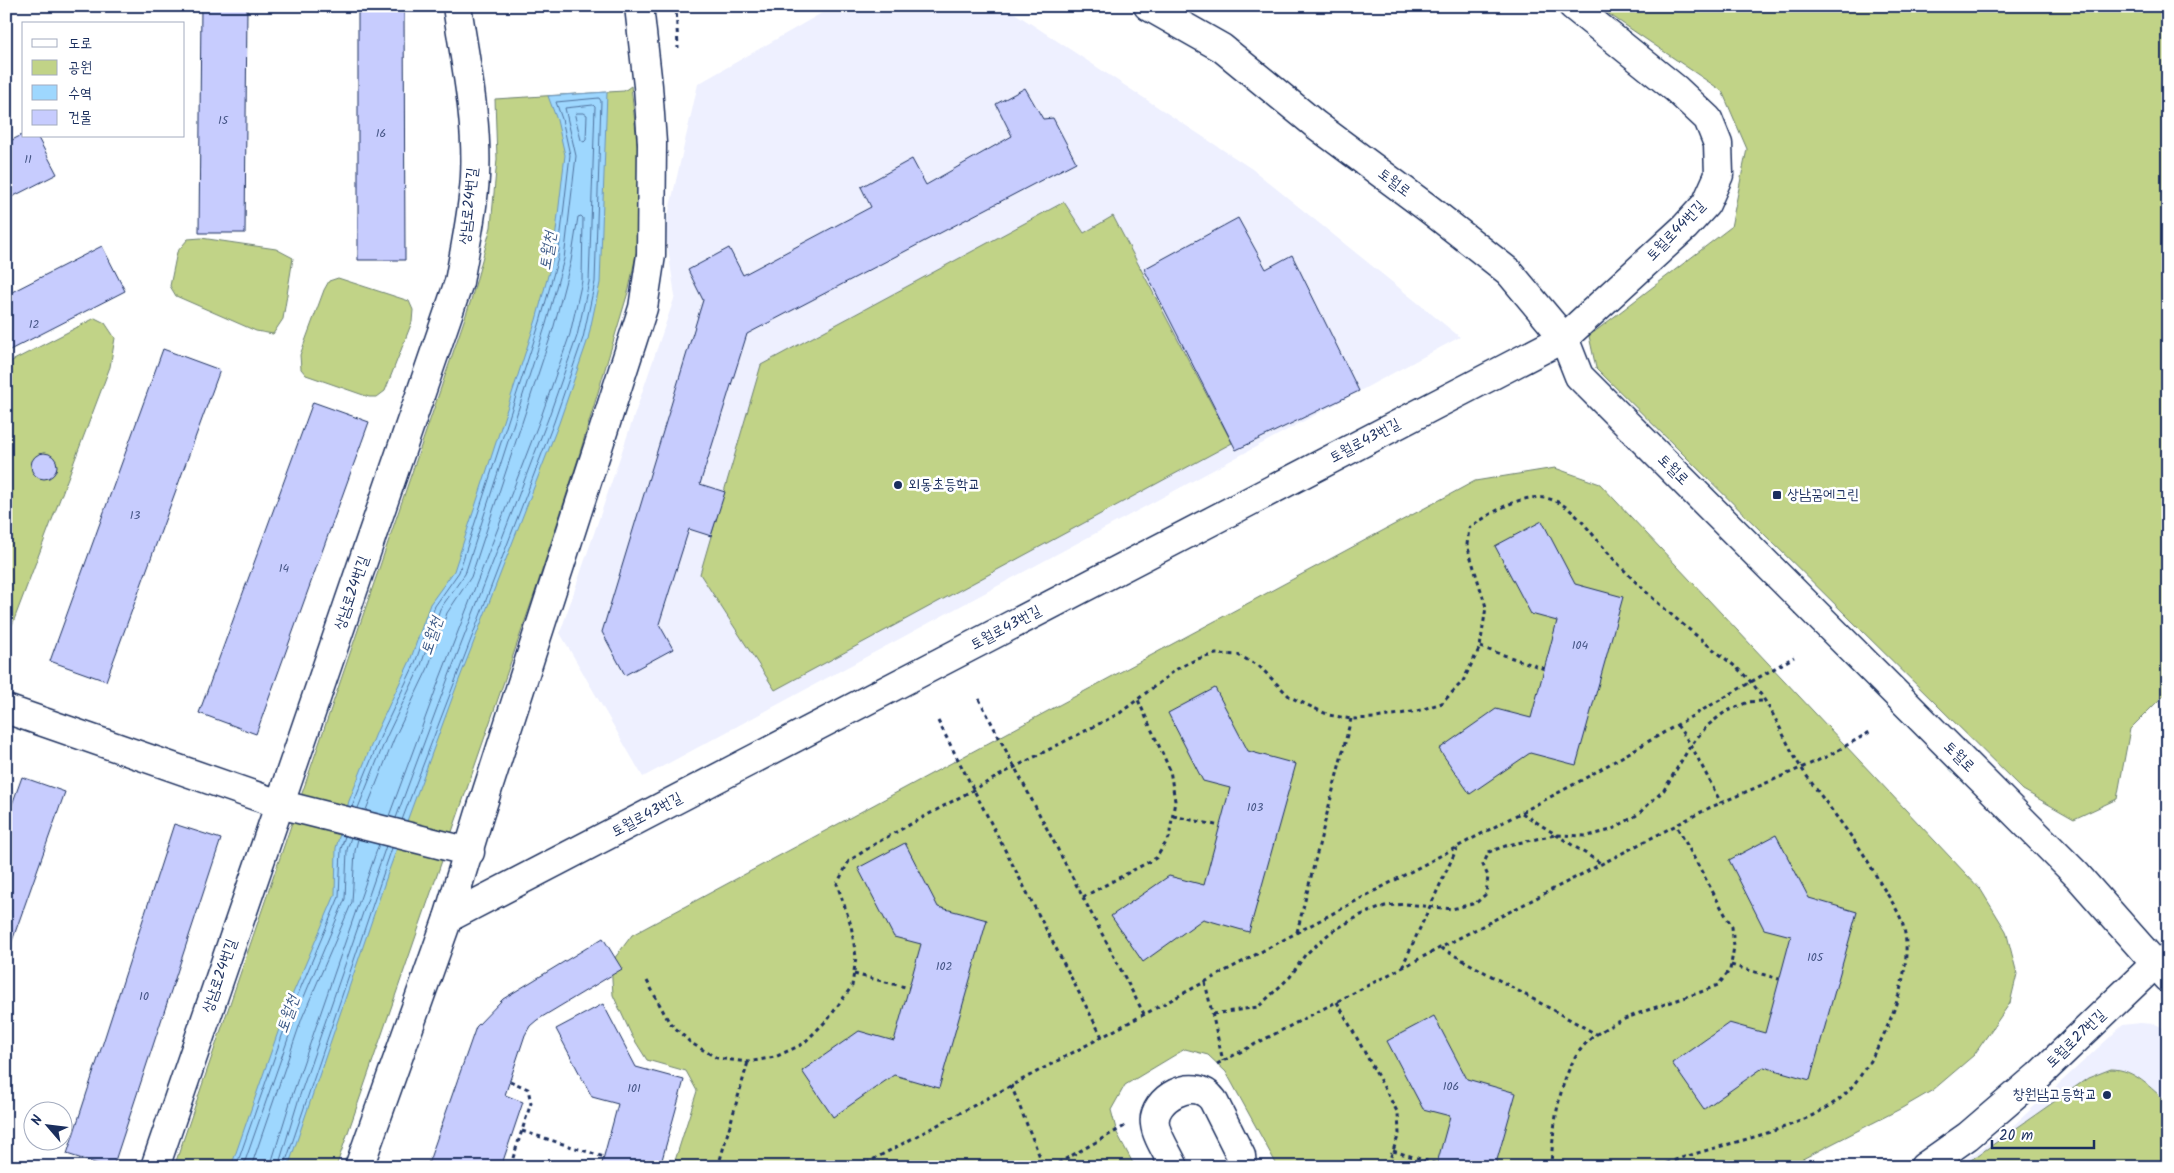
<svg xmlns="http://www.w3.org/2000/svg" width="2174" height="1173" font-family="Kalam,'Poor Story',sans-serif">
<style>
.built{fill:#eef0ff}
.green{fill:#c1d387;stroke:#6e8172}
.water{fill:#9ed7fe;stroke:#6a94be}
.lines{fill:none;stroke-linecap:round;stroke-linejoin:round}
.shore{stroke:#4f729e;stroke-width:1}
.building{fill:#c7ccfe;stroke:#1b2f5e}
.minor-casing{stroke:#1b2f5e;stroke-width:31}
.path{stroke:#1b2f5e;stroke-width:3;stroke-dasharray:4 4;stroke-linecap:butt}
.minor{stroke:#fff;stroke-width:28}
.poi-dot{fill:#1b2f5e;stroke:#fff;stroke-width:2}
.labels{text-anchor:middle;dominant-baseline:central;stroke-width:5;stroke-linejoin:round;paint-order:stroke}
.number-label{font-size:12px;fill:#465686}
.street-label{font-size:15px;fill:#1b2f5e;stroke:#fff}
.poi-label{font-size:15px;fill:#1b2f5e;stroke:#fff;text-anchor:start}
.water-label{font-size:16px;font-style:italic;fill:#3c5986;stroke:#fff}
</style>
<rect width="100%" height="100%" fill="#fff"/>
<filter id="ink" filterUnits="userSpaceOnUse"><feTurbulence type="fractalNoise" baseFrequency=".02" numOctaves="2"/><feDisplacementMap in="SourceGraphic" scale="10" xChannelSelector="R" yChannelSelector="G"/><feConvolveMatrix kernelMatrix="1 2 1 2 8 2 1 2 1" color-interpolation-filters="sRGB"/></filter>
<g filter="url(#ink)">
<g class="built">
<path d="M 834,6 L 1004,6 L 1252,169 L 1460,337 L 643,777 L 560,633 L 675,296 L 665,229 L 698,84 Z"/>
<path d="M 2140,1023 L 2155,1024 L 2168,1030 L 2168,1167 L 1955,1167 L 2015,1124 L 2123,1025 Z"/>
</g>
<g class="green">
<path d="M 1597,6 L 2168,6 L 2168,691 L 2130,729 L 2117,799 L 2074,819 L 2023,790 L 1596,368 L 1589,336 L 1731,227 L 1747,149 L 1722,91 Z"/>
<path d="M 631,86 L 641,180 L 640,234 L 629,289 L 578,459 L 535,592 L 336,1167 L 174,1167 L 471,300 L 491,227 L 497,159 L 495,99 L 624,91 Z"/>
<path d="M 1064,202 L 1084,233 L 1113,216 L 1232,443 L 775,690 L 700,574 L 761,365 Z"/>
<path d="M 201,238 L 276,249 L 293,258 L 283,319 L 273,334 L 256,331 L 176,296 L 170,286 L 177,252 L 188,239 Z"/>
<path d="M 338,278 L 409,301 L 413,310 L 412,322 L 385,391 L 377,397 L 369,397 L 306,375 L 301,369 L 300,355 L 324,290 L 329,281 Z"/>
<path d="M 95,318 L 105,323 L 115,338 L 110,367 L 6,641 L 6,364 Z"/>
<path d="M 1555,468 L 1600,484 L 1981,890 L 2006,931 L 2017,974 L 2010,1003 L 1974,1055 L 1933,1090 L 1902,1108 L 1787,1167 L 1278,1167 L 1226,1072 L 1208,1055 L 1185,1049 L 1125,1085 L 1111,1110 L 1117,1133 L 1135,1167 L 673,1167 L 697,1091 L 686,1071 L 647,1060 L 632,1036 L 613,995 L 611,963 L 632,935 L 1475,481 Z"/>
<path d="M 2111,1069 C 2135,1069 2150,1088 2168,1103 L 2168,1167 L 1961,1167 L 2088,1078 Z"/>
</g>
<path class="water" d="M 607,92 L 600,283 L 588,339 L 559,423 L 457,685 L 389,870 L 288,1167 L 231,1167 L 285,1012 L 335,895 L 336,848 L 349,801 L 377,731 L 410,661 L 430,604 L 454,571 L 536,320 L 553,257 L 565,155 L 557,120 L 548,96 Z"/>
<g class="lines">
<g class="shore">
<path d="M 577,113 L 584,113 L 587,115 L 586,140 L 584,142 L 581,140 L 575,116 Z"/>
<path d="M 352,807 L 382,733 L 415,663 L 435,606 L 459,572 L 540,322 L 558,258 L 570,155 L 562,119 L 556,102 L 599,98 L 601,101 L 595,282 L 583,338 L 554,422 L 402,820"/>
<path d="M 358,808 L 387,736 L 421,665 L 440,609 L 465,574 L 546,324 L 564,259 L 576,156 L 565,108 L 593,105 L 595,107 L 589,282 L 577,336 L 548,419 L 447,681 L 396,818"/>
<path d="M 366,810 L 394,739 L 428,668 L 447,613 L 471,577 L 554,326 L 571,261 L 578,217 L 581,216 L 583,218 L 582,281 L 570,334 L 541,417 L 440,678 L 389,816"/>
<path d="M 236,1167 L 290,1013 L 339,897 L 341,849 L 345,836"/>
<path d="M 243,1167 L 296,1016 L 345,899 L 347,850 L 351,837"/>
<path d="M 251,1167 L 302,1018 L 352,902 L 355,851 L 358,839"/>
<path d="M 270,1167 L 292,1096 L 379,844"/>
<path d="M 278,1167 L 299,1098 L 386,846"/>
<path d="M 284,1167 L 392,848"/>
</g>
</g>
<g class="building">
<path d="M 201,6 L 247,6 L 245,233 L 199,233 Z"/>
<path d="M 358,6 L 404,6 L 405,260 L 358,260 Z"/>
<path d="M 1025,88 L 1043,119 L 1053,118 L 1076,162 L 747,334 L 700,484 L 725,492 L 711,536 L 689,529 L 659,624 L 673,649 L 625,675 L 602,632 L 703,300 L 688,270 L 729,248 L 743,275 L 871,207 L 861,187 L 912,159 L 926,185 L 1012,136 L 996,104 Z"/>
<path d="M 24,134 L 24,136 L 37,136 L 57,174 L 6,200 L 6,143 Z"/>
<path d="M 1238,218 L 1266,269 L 1292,255 L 1359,391 L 1236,450 L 1144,269 Z"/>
<path d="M 102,246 L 125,291 L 6,352 L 6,295 Z"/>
<path d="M 163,349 L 220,370 L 106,681 L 50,661 Z"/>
<path d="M 313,402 L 369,422 L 256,734 L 199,713 Z"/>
<circle cx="44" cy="466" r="13"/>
<path d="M 1542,521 L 1575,584 L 1623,597 L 1576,765 L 1530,753 L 1470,794 L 1439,749 L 1496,709 L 1531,718 L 1557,621 L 1531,614 L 1495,546 Z"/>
<path d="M 1215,688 L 1248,751 L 1296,764 L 1249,932 L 1203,919 L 1143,962 L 1111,916 L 1169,876 L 1204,885 L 1230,788 L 1203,781 L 1168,713 Z"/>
<path d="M 22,777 L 65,792 L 6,958 L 6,821 Z"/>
<path d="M 174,824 L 221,839 L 113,1167 L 107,1167 L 67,1154 Z"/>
<path d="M 1776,835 L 1809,898 L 1857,912 L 1810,1080 L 1764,1067 L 1704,1109 L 1672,1063 L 1729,1023 L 1765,1033 L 1791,936 L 1764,929 L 1729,860 Z"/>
<path d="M 905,843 L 938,907 L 987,920 L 939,1088 L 894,1075 L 833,1117 L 802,1071 L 859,1031 L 894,1041 L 921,944 L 894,937 L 858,868 Z"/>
<path d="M 603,938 L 622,969 L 537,1020 L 530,1026 L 525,1035 L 505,1095 L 523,1102 L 501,1167 L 427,1167 L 476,1027 L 503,999 Z"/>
<path d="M 603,1004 L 636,1067 L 684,1080 L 660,1167 L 601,1167 L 618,1104 L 592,1097 L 556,1029 Z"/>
<path d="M 1434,1016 L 1467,1079 L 1516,1093 L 1495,1167 L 1436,1167 L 1450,1116 L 1423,1109 L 1387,1041 Z"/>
</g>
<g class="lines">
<defs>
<g id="minor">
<path d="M 1148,6 L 1222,48 L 1316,125 L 1429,209 L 1509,272 L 1564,338 L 1579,376 L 2077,875 L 2168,978"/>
<path d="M 6,709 L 279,804 L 470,852"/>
<path d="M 448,918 L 1564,338 L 1685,227 L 1706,204 L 1719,175 L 1718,144 L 1708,119 L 1676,89 L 1573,6"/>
<path d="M 155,1167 L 459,282 C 465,248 473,212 475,177 C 478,120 465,62 457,6"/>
<path d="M 359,1167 L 448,918 L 479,816 L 643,308 L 651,255 L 652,143 L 648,86 L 639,6"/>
<path d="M 1174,1167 C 1169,1155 1156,1136 1155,1124 C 1151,1100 1194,1074 1213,1100 L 1241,1156 L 1242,1167"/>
<path d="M 1924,1167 L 1968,1136 L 2038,1076 L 2155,964"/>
</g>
</defs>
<use href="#minor" class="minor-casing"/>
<g class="path">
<path d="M 676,6 L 678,48"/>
<path d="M 1480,647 L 1545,669"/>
<path d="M 979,699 L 1144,1014"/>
<path d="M 938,721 L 1102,1037"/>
<path d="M 1677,725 L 1691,745 L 1721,803"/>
<path d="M 1522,813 L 1602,864"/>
<path d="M 1173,816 L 1220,826"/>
<path d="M 1083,897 L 1156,858 L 1169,838 L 1175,801 L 1170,770 L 1138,700"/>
<path d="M 1297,932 L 1351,719"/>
<path d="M 1441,948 L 1596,1034"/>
<path d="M 1731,965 L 1779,979"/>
<path d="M 1402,967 L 1457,848"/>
<path d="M 854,974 L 909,988"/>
<path d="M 647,981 L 669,1022 L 691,1043 L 717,1058 L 748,1062 L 775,1057 L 803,1044 L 829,1018 L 852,986 L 856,957 L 851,925 L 837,884 L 849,861 L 878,842 L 1015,767 L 1120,713 L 1177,669 L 1197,659 L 1216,654 L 1238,655 L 1259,666 L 1290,697 L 1329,715 L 1351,719 L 1376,718 L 1417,711 L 1442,703 L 1463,681 L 1480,647 L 1486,607 L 1467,545 L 1469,528 C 1490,514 1518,494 1545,498 C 1571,502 1588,530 1604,548 C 1633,582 1667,612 1702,640 C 1718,654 1736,665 1750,681 C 1772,705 1783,738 1800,766 C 1818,793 1839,819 1858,846 C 1867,858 1874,873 1882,886 C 1889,897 1898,910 1902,922 C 1917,964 1888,1035 1864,1070 C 1858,1080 1847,1094 1837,1101 C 1784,1137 1715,1143 1657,1167"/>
<path d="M 1205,982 L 1223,1061"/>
<path d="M 1337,1002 L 1398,1113 L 1399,1134 L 1390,1159 L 1384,1167"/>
<path d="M 1213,1014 L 1258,1007 L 1290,977 L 1305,955 L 1331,932 L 1361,915 L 1385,906 L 1406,904 L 1452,909 L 1476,903 L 1486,894 L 1488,876 L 1483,865 L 1489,852 L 1508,845 L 1555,835 L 1588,836 L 1611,830 L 1637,815 L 1664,790 L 1691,745 L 1707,726 L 1725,712 L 1748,702 L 1763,701"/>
<path d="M 1217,1064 L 1709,808 L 1826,757 L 1870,732"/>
<path d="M 510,1081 L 528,1089 L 531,1103 L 510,1167"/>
<path d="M 1011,1085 L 1044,1167"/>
<path d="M 522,1131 L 604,1157"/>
<path d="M 1393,1151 L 1437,1164"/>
<path d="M 718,1167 L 748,1062"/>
<path d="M 859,1167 L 1582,780 L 1794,657"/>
<path d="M 1051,1167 L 1125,1126"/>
<path d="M 1551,1167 C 1553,1126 1559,1059 1597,1034 C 1623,1015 1675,1002 1706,990 L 1718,985 L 1730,970 L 1734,947 L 1732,927 L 1676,825"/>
</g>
<use href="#minor" class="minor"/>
</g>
</g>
<g class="poi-dot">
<circle cx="898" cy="485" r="5"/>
<rect x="1772" y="490" width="10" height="10" rx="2.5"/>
<circle cx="2107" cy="1095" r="5"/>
</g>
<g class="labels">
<g class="number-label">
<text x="223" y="120">15</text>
<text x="381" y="133">16</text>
<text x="28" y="159">11</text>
<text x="34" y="324">12</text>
<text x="135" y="515">13</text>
<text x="284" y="568">14</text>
<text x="1580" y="645">104</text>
<text x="1255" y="807">103</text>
<text x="1815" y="957">105</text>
<text x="944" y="966">102</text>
<text x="144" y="996">10</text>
<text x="1451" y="1086">106</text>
<text x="634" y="1088">101</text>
</g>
<g class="street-label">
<text transform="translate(1394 183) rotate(37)">토월로</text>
<text transform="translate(469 206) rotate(-84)">상남로24번길</text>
<text transform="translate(1676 231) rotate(-46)">토월로44번길</text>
<text transform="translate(1365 441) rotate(-28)">토월로43번길</text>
<text transform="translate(1673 470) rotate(45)">토월로</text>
<text transform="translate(352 593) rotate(-71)">상남로24번길</text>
<text transform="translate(1006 628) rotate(-28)">토월로43번길</text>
<text transform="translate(1959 757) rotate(45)">토월로</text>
<text transform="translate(647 815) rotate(-28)">토월로43번길</text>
<text transform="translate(220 976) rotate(-71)">상남로24번길</text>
<text transform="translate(2076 1039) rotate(-44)">토월로27번길</text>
</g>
<g class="poi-label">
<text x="908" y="485">외동초등학교</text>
<text x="1787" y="495">상남꿈에그린</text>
<text x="2097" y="1095" text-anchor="end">창원남고등학교</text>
</g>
<g class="water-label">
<text transform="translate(548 251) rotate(-81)">토월천</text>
<text transform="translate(432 636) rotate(-72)">토월천</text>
<text transform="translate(288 1014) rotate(-71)">토월천</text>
</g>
</g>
<rect width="2174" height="1173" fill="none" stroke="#fff" stroke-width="25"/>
<rect x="12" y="12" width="2149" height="1148" fill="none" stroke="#1b2f5e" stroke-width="2" filter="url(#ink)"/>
<rect x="22" y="22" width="162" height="115" fill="#ffffff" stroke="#a4acbf"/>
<rect x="32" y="39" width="25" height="8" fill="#ffffff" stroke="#a4acbf"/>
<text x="68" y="48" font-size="15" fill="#1b2f5e">도로</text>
<rect x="32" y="60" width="25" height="15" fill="#c1d387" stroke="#a4acbf"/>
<text x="68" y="72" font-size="15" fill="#1b2f5e">공원</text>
<rect x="32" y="85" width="25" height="15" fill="#9ed7fe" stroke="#a4acbf"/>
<text x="68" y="98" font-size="15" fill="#1b2f5e">수역</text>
<rect x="32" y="110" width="25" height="15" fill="#c7ccfe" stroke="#a4acbf"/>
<text x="68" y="122" font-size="15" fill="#1b2f5e">건물</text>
<g transform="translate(48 1126) rotate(298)"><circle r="24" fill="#ffffff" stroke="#a4acbf"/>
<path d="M0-4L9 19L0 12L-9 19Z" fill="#1b2f5e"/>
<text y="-8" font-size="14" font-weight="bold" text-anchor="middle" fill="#1b2f5e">N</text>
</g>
<path d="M1992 1140v8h102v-8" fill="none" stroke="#1b2f5e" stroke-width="2.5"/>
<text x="1999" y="1140" font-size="15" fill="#1b2f5e" stroke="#ffffff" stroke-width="4" paint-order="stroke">20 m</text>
</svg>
